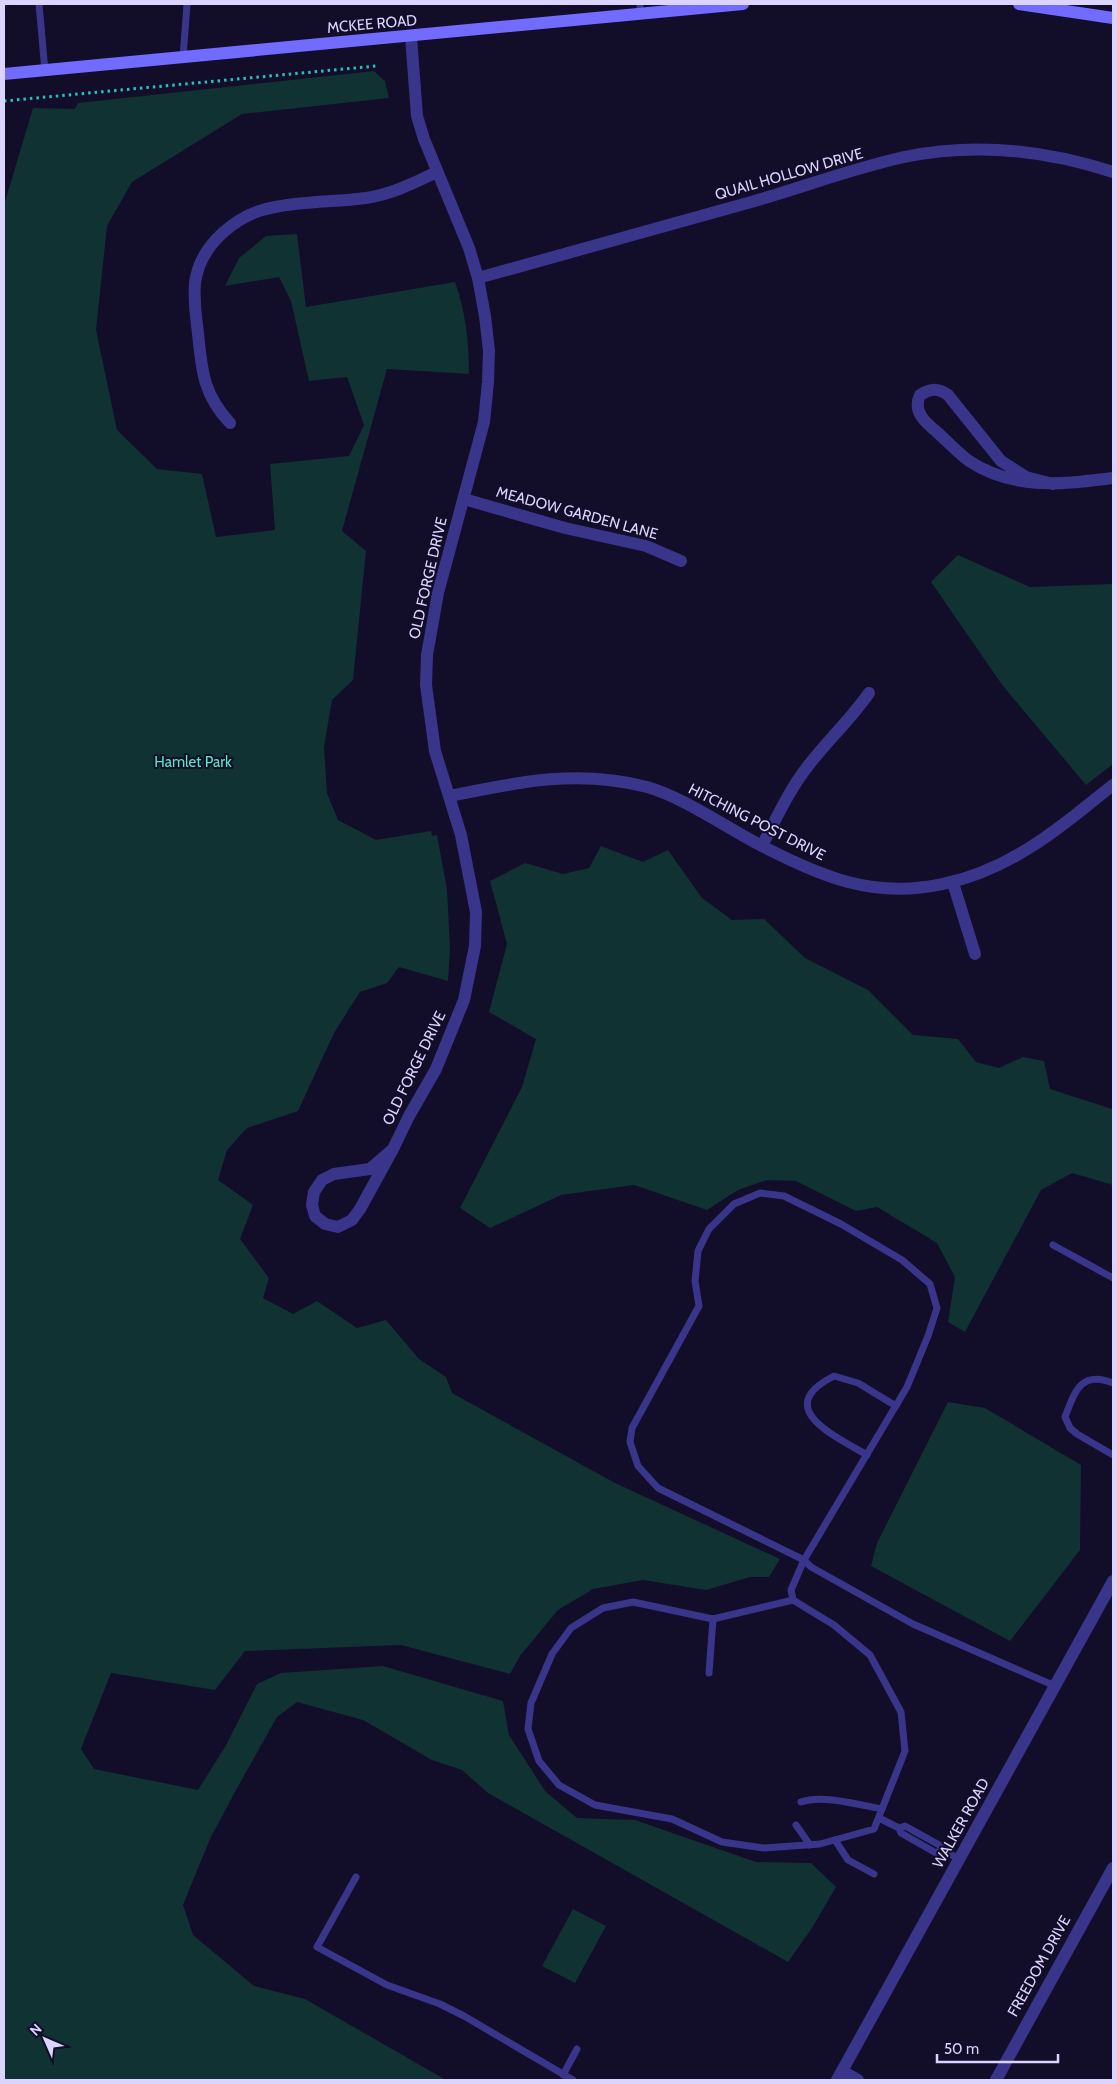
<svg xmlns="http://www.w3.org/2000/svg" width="1117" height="2084" font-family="Cabin,sans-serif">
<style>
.green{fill:#103232}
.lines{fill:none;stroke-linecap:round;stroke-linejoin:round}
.path{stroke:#25c2bb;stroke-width:3;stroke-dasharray:2.5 4;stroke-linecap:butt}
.service{stroke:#39358b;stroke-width:7}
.minor{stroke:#39358b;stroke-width:12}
.tertiary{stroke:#39358b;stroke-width:12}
.secondary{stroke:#716bff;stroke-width:12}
.labels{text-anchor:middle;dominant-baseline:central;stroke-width:4;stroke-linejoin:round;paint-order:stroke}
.street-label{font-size:15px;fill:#dad4ff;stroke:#120d28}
.park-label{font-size:15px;fill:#56e9c7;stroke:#120d28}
</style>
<rect width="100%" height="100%" fill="#120d28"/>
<g class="green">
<path d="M 374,71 L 385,81 L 389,98 L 242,114 L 132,182 L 107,226 L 96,330 L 117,430 L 157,469 L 202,474 L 216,537 L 275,530 L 270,464 L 349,456 L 364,425 L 347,377 L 309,381 L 291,301 L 279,277 L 225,286 L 239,258 L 266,236 L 297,234 L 306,307 L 455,282 C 466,312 469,344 469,374 L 387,369 L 342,531 L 366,551 L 353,680 L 332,700 L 324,747 L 327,793 L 338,820 L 376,840 L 431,831 L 432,836 L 437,835 L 447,889 L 450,949 L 448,981 L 399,967 L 387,983 L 360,992 L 334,1033 L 298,1111 L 247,1128 L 227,1150 L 218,1180 L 253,1205 L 240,1239 L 269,1278 L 263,1298 L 293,1314 L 317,1301 L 357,1328 L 386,1320 L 419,1359 L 446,1377 L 452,1393 L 615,1483 L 780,1559 L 769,1577 L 750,1577 L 706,1590 L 643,1580 L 593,1589 L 558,1610 L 520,1656 L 510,1674 L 401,1645 L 245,1651 L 215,1690 L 111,1673 L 81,1749 L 94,1769 L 198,1790 L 225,1747 L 257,1684 L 281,1673 L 383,1666 L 503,1701 L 509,1735 L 545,1791 L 577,1818 L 635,1820 L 756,1862 L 811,1863 L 836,1887 L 812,1928 L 788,1962 L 488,1793 L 462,1770 L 432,1760 L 363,1720 L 297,1702 L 277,1717 L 236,1790 L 210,1839 L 183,1905 L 193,1935 L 254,1986 L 305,1999 L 446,2080 L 4,2080 L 4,205 L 33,108 L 75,109 L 78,103 Z"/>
<path d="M 958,555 L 1030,587 L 1113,584 L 1113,764 L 1086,785 L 1003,686 L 931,582 Z"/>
<path d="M 601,846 L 643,862 L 668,850 L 702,898 L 732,920 L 764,919 L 805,958 L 868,990 L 913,1035 L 958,1039 L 976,1062 L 999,1068 L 1023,1057 L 1044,1061 L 1050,1089 L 1112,1109 L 1113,1185 L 1072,1173 L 1041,1190 L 965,1332 L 948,1322 L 955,1277 L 937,1243 L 877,1207 L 856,1211 L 796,1181 L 767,1180 L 738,1190 L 707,1210 L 634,1185 L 561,1195 L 490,1228 L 460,1208 L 522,1087 L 536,1039 L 489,1012 L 507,944 L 490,881 L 525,863 L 563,874 L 589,868 Z"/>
<path d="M 948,1402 L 985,1408 L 1081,1465 L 1080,1550 L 1010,1641 L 871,1566 L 877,1543 Z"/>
<path d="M 573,1909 L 606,1926 L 575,1983 L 542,1966 Z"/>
</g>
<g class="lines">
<path class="path" d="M 4,101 L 376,66"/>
<g class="service">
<path d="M 39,4 L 45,71"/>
<path d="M 640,4 L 640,14"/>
<path d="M 183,58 L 187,4"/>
<path d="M 1053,1245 L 1113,1278"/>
<path d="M 1113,1383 C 1081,1370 1075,1391 1065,1417 L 1070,1428 L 1077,1434 L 1113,1455"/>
<path d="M 867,1455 C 835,1436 771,1408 834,1376 L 858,1383 L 896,1406"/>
<path d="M 793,1600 L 713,1619 L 633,1602 L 603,1608 L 571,1628 L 552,1654 L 531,1703 L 528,1729 L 539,1761 L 559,1785 L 595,1805 L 672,1819 L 722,1842 L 764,1848 L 820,1844 L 874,1829 L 905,1751 L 901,1712 L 870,1655 L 834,1625 L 793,1600 L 791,1590 L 804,1560 L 658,1488 L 638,1466 L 630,1442 L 632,1428 L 699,1306 L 695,1281 L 698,1251 L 709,1229 L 734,1204 L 760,1193 L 784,1196 L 841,1224 L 902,1260 L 930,1284 L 937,1308 L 928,1336 L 907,1387 L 804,1560 L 811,1567 L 913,1624 L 1055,1686"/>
<path d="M 709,1673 L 713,1619"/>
<path d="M 801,1802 C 822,1794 860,1805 882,1809"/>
<path d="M 879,1818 L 899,1828 L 901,1833 L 936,1853 L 941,1850 L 960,1859"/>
<path d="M 796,1825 L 810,1845"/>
<path d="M 899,1828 L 905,1826 L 941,1846 L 941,1850"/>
<path d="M 835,1840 L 848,1860 L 874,1874"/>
<path d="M 356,1877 L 317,1947 L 387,1985 L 440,2004 L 464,2016 L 573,2080"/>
<path d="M 563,2075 L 577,2049"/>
</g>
<g class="minor">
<path d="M 478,278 C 567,253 656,229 744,204 C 798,189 850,169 904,157 C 976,142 1045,150 1113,172"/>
<path d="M 230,423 C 200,391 202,365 197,325 C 195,311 194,297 195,283 C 200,244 238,213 275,207 C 305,201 336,202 366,198 C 392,194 414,183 437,172"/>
<path d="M 1053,484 L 1026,477 L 1001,461 L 948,395 C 938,388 931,388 920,395 C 912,412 926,423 938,433 C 948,442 958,453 969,461 C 1015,491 1062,484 1113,478"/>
<path d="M 464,499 L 565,528 L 646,546 L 681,561"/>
<path d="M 450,796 C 518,782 578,769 647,787 C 683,797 727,828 762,846 C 789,860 818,874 848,882 C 912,899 975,882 1029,848 C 1059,830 1086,806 1113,785"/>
<path d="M 762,846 C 776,819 789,790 808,766 C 827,741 851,719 869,693"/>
<path d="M 953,883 L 975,954"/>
<path d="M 393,1149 L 370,1169 L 334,1174 L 322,1180 L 314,1192 L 312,1205 L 315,1216 L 325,1224 L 338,1227 L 352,1220 L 360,1209 L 393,1149 L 409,1116 L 436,1069 L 464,1000 L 475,946 L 476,912 L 461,835 L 435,751 L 426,685 L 427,655 L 438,593 L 484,422 L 488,382 L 489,351 L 485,316 L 478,278 L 469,248 L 424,139 L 417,116 L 411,37"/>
<path d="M 996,2080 L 1113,1868"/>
</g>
<g class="tertiary">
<path d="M 842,2071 L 858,2080"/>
<path d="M 837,2080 L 1113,1581"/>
</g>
<g class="secondary">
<path d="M 1019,4 L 1113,18"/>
<path d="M 4,74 L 743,4"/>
</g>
</g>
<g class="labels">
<g class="street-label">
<text transform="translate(372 24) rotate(-5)">MCKEE ROAD</text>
<text transform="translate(789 174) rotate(-16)">QUAIL HOLLOW DRIVE</text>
<text transform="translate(577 513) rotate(15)">MEADOW GARDEN LANE</text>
<text transform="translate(428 578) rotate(-77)">OLD FORGE DRIVE</text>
<text transform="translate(757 822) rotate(27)">HITCHING POST DRIVE</text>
<text transform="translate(414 1068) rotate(-64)">OLD FORGE DRIVE</text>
<text transform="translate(961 1823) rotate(-61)">WALKER ROAD</text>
<text transform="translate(1039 1966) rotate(-61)">FREEDOM DRIVE</text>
</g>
<g class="park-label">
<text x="193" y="762">Hamlet Park</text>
</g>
</g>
<rect width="1117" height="2084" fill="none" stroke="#dad4ff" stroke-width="10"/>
<g transform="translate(45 2039) rotate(315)" stroke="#120d28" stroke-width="4" paint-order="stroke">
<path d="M0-4L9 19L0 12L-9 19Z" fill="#dad4ff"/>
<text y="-8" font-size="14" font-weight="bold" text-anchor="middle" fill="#dad4ff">N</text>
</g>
<path d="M937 2054v8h121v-8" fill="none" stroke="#dad4ff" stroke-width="2.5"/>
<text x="944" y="2054" font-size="15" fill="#dad4ff" stroke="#120d28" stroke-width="4" paint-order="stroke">50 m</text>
</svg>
